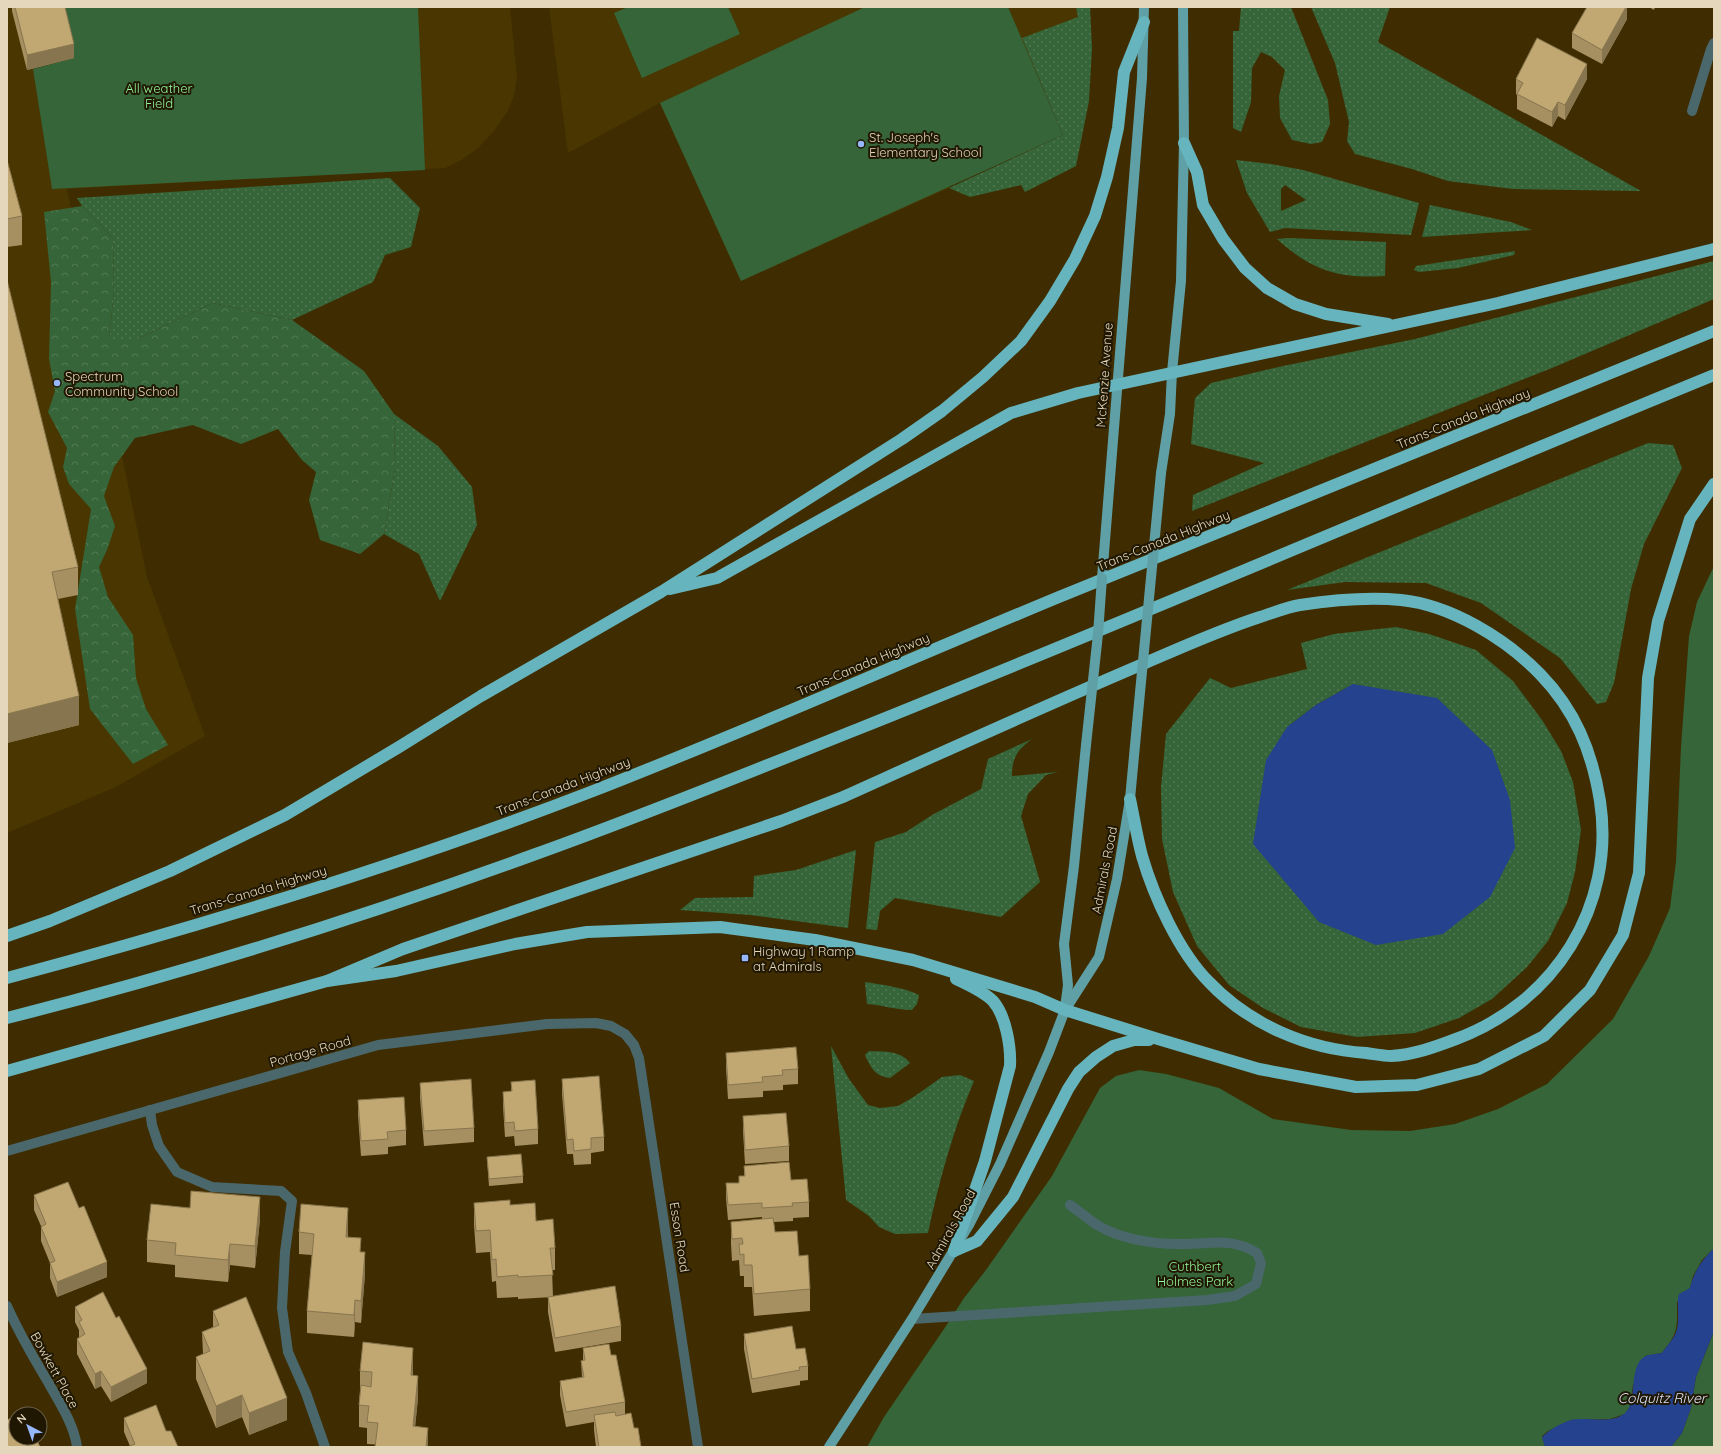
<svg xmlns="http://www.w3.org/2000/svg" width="1721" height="1454" font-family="Quicksand,sans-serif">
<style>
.built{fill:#4a3600}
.grass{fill:url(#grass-dots);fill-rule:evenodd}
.forest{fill:url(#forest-crowns)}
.green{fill:#356538}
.water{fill:#25428f}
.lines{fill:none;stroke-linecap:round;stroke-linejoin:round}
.minor{stroke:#4a686c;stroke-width:10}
.major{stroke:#5f9fa6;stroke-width:10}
.highway{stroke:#66b4bd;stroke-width:12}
.major-bridge{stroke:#5f9fa6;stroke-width:10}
.wall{fill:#a69061}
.shaded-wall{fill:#87754f}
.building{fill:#c1a771;stroke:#87754f}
.poi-dot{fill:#96b6fd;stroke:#201702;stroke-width:1.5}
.labels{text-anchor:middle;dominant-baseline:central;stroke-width:4;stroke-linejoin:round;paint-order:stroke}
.park-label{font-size:13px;fill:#92f898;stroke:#201702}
.poi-label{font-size:13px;fill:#e4d7bc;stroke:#201702;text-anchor:start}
.street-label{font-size:13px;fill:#e4d7bc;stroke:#201702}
.water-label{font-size:14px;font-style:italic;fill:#d8e2f9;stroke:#201702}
</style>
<defs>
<pattern id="grass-dots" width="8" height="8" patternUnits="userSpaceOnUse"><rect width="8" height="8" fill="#356538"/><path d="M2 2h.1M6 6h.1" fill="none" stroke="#527a53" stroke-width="1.8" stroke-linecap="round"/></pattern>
<pattern id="forest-crowns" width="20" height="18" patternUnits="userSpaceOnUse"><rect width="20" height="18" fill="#356538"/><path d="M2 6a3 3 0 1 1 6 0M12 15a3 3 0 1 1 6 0" fill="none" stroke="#527a53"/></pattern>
</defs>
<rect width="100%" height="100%" fill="#3f2d01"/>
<g class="built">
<path d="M 7,7 L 510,7 L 517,77 L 514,96 L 507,112 L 494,131 L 478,148 L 461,160 L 445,168 L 67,189 L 147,577 L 205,736 L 116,787 L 7,833 Z"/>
<path d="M 549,7 L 1076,7 L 1078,17 L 949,188 L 741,281 L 660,103 L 568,153 Z"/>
</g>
<g class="grass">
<path d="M 1076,7 L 1090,7 L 1092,48 L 1089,101 L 1076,166 L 1025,192 L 1021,185 L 970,197 L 949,188 L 1063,135 L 1022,38 L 1078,17 Z"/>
<path d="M 1241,7 L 1291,7 L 1328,100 L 1330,124 L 1322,142 L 1311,144 L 1292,140 L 1280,118 L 1279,96 L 1285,70 L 1272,57 L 1261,52 L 1252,68 L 1251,102 L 1241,132 L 1233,128 L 1233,31 L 1239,31 Z"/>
<path d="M 1311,7 L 1390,7 L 1378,42 L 1641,191 L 1513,189 L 1448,181 L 1412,169 L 1355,154 L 1347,141 L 1349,122 L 1335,63 Z"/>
<path d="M 1236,160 L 1271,164 L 1303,170 L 1419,203 L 1411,235 L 1285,228 L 1270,232 L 1247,193 ZM 1285,185 L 1306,200 L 1281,211 L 1281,189 Z"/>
<path d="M 390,178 L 420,208 L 411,247 L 385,255 L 373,282 L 292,320 L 213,303 L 137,339 L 109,339 L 114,292 L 113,238 L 82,206 L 77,198 Z"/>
<path d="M 1430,205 L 1511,222 L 1532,230 L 1422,237 Z"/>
<path d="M 1289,238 L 1386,242 L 1385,276 C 1340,279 1312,271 1277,239 Z"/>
<path d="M 1515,251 L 1514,255 L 1458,268 L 1419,272 L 1414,270 L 1416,266 Z"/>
<path d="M 1714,261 L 1714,299 L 1552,368 L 1192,511 L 1193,495 L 1264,463 L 1191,444 L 1195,398 L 1211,383 L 1283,366 L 1415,339 Z"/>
<path d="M 394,414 L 438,446 L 472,487 L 477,525 L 440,601 L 419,554 L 384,534 L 395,469 Z"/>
<path d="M 1648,443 L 1673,445 L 1682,468 L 1644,544 L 1631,589 L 1614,683 L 1606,702 L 1597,704 L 1560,658 L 1481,603 L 1426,583 L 1345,582 L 1287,590 Z"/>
<path d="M 1396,627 L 1429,634 L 1476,650 L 1513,681 L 1542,720 L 1561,751 L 1573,782 L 1581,830 L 1575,872 L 1567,903 L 1548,941 L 1527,967 L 1492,999 L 1459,1018 L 1415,1033 L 1357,1037 L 1301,1027 L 1263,1008 L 1229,985 L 1197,946 L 1173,892 L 1162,839 L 1161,787 L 1166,734 L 1210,678 L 1231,688 L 1307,669 L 1301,643 L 1334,634 ZM 1353,684 L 1287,727 L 1316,705 Z"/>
<path d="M 1032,739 C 1017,750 1012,758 1012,776 L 1058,772 L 1046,775 L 1028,794 L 1021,816 L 1040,882 L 1001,917 L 895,898 L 880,911 L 877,930 L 866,929 L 875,842 L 906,832 L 932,815 L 981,789 L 988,759 Z"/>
<path d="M 856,850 L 848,928 L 750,915 L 680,910 L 695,898 L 753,897 L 754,876 L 796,870 Z"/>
<path d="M 865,982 C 883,985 903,987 919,995 L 917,1004 L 912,1010 C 896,1010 882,1005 867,1004 Z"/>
<path d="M 831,1046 L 849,1079 L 868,1105 L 880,1108 L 898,1106 L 912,1098 L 942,1077 L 960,1075 L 974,1081 C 953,1130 939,1181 928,1233 L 895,1234 L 879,1227 L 869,1216 L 846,1200 Z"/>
<path d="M 869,1051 C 884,1052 900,1050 910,1063 L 890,1078 C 875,1076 871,1068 865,1055 Z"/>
</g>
<path class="forest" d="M 82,206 L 113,238 L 114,292 L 109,339 L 137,339 L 213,303 L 292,320 L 364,371 L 394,414 L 395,469 L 384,534 L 360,554 L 320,540 L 309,500 L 316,472 L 302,460 L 278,429 L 241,444 L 193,425 L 135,438 L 114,467 L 104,496 L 115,526 L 107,550 L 99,567 L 108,597 L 133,635 L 136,678 L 146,709 L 168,745 L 133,764 L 90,709 L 75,609 L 91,509 L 69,484 L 63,467 L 67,448 L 48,412 L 55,391 L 49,359 L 51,282 L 44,212 Z"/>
<g class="green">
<path d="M 61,7 L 418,7 L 425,170 L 52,189 L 33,69 L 74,58 Z"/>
<path d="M 628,7 L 728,7 L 740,34 L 642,78 L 614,13 Z"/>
<path d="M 865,7 L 1008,7 L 1063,135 L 741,281 L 660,103 Z"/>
<path d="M 1714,566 L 1714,1248 L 1702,1260 L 1693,1276 L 1690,1288 L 1677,1302 C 1677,1329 1679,1331 1662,1353 L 1645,1356 L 1633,1385 L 1630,1406 L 1625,1414 L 1610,1419 L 1571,1420 L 1548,1431 L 1542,1436 L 1545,1447 L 867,1447 L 884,1417 L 944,1329 L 964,1298 L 986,1270 L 1052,1176 L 1100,1088 L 1116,1076 L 1139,1070 L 1166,1074 L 1219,1088 L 1273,1119 L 1351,1130 L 1410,1131 L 1455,1124 L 1498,1109 L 1547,1084 L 1613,1019 L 1649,956 L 1670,908 L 1676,862 L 1681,747 L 1689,636 L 1697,602 Z"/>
<path d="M 1714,1331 L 1714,1447 L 1671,1447 L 1682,1433 L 1691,1408 L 1696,1377 Z"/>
</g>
<g class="water">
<path d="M 1353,684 L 1437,698 L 1492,750 L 1510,800 L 1515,848 L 1490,897 L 1443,934 L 1376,945 L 1319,922 L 1253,844 L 1266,760 L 1287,727 L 1316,705 Z"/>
<path d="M 1714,1248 L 1714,1331 L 1696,1377 L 1691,1408 L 1682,1433 L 1671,1447 L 1545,1447 L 1542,1437 C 1549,1430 1561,1423 1571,1420 C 1586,1416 1612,1425 1625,1413 C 1638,1402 1628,1368 1644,1357 C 1648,1354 1657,1354 1662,1353 C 1667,1345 1675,1338 1677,1329 C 1680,1317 1676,1305 1679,1294 L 1690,1288 C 1694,1271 1702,1260 1714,1248 Z"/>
</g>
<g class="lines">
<g class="minor">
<path d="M 1692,111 L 1711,49 L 1714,43"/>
<path d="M 150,1110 L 152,1125 L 159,1146 L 177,1172 L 212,1187 L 281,1191 L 292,1201 L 285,1252 L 282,1308 L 288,1352 L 306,1393 L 325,1447"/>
<path d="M 7,1151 L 378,1045 L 547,1024 L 596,1023 L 611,1026 L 625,1034 L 634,1045 L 639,1058 L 698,1447"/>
<path d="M 7,1306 C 19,1333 33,1357 48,1382 C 59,1402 74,1424 77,1447"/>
<path d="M 912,1319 L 1207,1300 L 1235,1296 L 1256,1284 L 1261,1263 L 1257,1253 C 1230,1236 1209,1245 1180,1244 C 1153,1244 1121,1239 1097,1225 C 1088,1219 1079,1211 1070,1205"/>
</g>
<g class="major">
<path d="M 1161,473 L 1170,414 L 1172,372 L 1181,281 L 1184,143 L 1183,7"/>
<path d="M 1102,578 L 1142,78 L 1144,7"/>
<path d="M 1065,1008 L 1068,985 L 1064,944 L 1074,866 L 1086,745"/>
<path d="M 829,1447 L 912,1319 L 969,1225 L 1000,1164 L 1049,1052 L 1065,1010 L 1099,957 L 1117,879 L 1130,799 L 1137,724"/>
</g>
<g class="highway">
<path d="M 1184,143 L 1197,172 L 1203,205 L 1223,239 L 1245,268 L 1267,288 L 1295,304 L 1326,314 L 1388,324"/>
<path d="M 670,589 L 717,578 L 1011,413 L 1078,393 L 1498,303 L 1714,249"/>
<path d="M 7,936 L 50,921 L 170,871 L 285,815 L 399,747 L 481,696 L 661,592 L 902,439 L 942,411 L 983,377 L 1021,341 L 1050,301 L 1075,259 L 1095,216 L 1107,177 L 1118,128 L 1124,72 L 1144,22"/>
<path d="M 7,978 C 205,925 402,865 593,791 C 750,730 904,661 1059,597 C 1277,507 1496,420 1714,331"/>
<path d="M 327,981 L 403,949 L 781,821 L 843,797 C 943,752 1042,707 1143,664 C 1182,647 1220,630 1260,617 C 1273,613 1287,607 1300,605 C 1333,600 1368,597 1401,600 C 1451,605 1506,639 1540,674 C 1575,710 1592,751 1600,801 C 1616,906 1554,1003 1456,1039 C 1435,1047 1413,1055 1391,1056 C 1383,1056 1374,1054 1366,1053 C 1307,1049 1250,1025 1209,982 C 1179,952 1154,897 1142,856 C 1137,837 1134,818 1130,799"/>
<path d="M 7,1018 C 185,973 360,918 533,855 C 642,816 750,772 858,729 C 1145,614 1428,492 1714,375"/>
<path d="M 7,1071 L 327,981 L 396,971 L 515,944 L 587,932 L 720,927 L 815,940 L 913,960 L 1035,997 L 1065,1010 L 1158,1039 L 1259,1069 L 1356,1087 L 1417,1085 L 1479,1069 L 1544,1036 L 1590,990 L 1623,935 L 1639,873 L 1648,678 L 1658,621 L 1690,519 L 1714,484"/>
<path d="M 954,1251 L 985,1161 L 1010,1066 C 1011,1047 1006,1016 993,1001 C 985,993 967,984 956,979"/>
<path d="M 954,1251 L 977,1241 L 1013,1197 L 1068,1089 L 1079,1072 L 1096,1057 L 1113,1046 L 1134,1040 L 1149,1040"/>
</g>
<g class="major-bridge">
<path d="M 1137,724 L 1161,473"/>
<path d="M 1086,745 L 1098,634 L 1102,578"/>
</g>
</g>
<g class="wall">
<path d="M 12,7 L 65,7 L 74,58 L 27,70 L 12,11 Z"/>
<path d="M 1626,7 L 1627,7 L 1627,19 L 1602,64 L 1572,48 L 1572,33 Z"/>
<path d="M 1649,7 L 1655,7 L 1654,10 Z"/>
<path d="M 1516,79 L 1587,79 L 1565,120 L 1558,116 L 1552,127 L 1517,109 L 1517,95 L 1516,94 Z"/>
<path d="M 7,160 L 22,216 L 22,245 L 7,247 Z"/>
<path d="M 7,280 L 78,567 L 78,595 L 58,599 L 79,725 L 7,743 Z"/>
<path d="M 726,1053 L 798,1069 L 798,1084 L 783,1085 L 783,1090 L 763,1091 L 763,1097 L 728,1099 L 726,1068 Z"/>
<path d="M 562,1079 L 604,1137 L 604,1151 L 591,1153 L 591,1164 L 574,1165 L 573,1154 L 567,1154 L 562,1094 Z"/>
<path d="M 511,1082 L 538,1129 L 538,1144 L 515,1146 L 514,1136 L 505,1137 L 503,1106 L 503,1092 L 511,1091 Z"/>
<path d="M 420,1083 L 474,1128 L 474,1142 L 424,1146 L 420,1098 Z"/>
<path d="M 358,1100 L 406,1130 L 406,1145 L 388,1147 L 388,1154 L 361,1156 L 358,1115 Z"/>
<path d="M 743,1116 L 789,1146 L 789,1161 L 745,1164 L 743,1131 Z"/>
<path d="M 487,1157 L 523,1176 L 523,1183 L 489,1186 Z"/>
<path d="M 744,1166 L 791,1180 L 809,1202 L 809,1217 L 793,1218 L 793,1221 L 774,1222 L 775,1232 L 799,1256 L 810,1289 L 810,1311 L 754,1316 L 752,1287 L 744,1287 L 744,1276 L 740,1276 L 739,1260 L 732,1261 L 731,1244 L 731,1222 L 762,1219 L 762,1217 L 728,1220 L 726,1198 L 726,1183 L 739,1183 L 739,1176 L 744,1176 Z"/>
<path d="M 34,1195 L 107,1277 L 57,1297 L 50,1278 L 50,1263 L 41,1241 L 41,1226 L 34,1210 Z"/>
<path d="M 474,1203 L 510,1205 L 536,1221 L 555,1248 L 555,1270 L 552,1270 L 553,1297 L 518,1299 L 518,1297 L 497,1298 L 496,1281 L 492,1282 L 490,1252 L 476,1253 L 474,1225 Z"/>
<path d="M 260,1219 L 255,1268 L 230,1265 L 228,1282 L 175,1277 L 175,1265 L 147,1262 L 147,1240 Z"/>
<path d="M 348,1230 L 348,1237 L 361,1252 L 365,1274 L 361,1323 L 355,1322 L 354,1337 L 307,1333 L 307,1311 L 312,1255 L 299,1254 L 299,1232 Z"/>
<path d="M 548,1297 L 621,1326 L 621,1341 L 555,1352 L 548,1312 Z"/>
<path d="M 75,1307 L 147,1383 L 111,1402 L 101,1386 L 95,1389 L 77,1354 L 77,1339 L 79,1337 L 79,1330 L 75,1322 Z"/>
<path d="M 213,1311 L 287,1420 L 249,1435 L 242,1417 L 216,1428 L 196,1379 L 196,1357 L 203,1354 L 202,1332 L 213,1327 Z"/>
<path d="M 744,1334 L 796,1349 L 808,1366 L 808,1380 L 800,1381 L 800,1385 L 752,1393 L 744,1349 Z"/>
<path d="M 583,1348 L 611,1355 L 625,1402 L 625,1415 L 634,1428 L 641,1447 L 596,1447 L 594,1430 L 594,1422 L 566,1427 L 560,1395 L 560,1381 L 582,1377 L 581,1361 L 583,1360 Z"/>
<path d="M 413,1369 L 413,1376 L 418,1398 L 415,1427 L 428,1447 L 367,1444 L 367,1428 L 359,1427 L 359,1405 L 360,1392 L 360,1371 Z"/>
<path d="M 124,1418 L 166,1431 L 130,1446 L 124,1432 Z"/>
</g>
<g class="shaded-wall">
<path d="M 1626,7 L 1627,7 L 1627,19 L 1602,64 L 1602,50 Z"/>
<path d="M 74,44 L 74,58 L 27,70 L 27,55 Z"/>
<path d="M 1587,64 L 1587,79 L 1565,120 L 1565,105 Z"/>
<path d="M 1558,102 L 1558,116 L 1552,127 L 1552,112 Z"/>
<path d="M 79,696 L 79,725 L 7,743 L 7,714 Z"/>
<path d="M 260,1197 L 260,1219 L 255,1268 L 255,1246 Z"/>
<path d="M 348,1208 L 348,1230 L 346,1259 L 346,1237 Z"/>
<path d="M 230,1244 L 230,1265 L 228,1282 L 228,1260 Z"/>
<path d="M 365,1252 L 365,1274 L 361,1323 L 361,1301 Z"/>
<path d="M 107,1262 L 107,1277 L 57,1297 L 57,1282 Z"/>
<path d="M 355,1300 L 355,1322 L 354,1337 L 354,1315 Z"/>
<path d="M 413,1348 L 413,1369 L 411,1397 L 411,1375 Z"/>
<path d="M 147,1369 L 147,1383 L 111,1402 L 111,1387 Z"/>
<path d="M 101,1371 L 101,1386 L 95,1389 L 95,1374 Z"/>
<path d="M 418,1376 L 418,1398 L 413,1447 L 413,1426 Z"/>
<path d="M 242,1395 L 242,1417 L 216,1428 L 216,1406 Z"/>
<path d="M 287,1398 L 287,1420 L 249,1435 L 249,1413 Z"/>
<path d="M 428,1428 L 428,1447 L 426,1447 Z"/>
</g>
<g class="building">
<path d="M 15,7 L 65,7 L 74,44 L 27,55 Z"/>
<path d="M 1587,7 L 1626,7 L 1602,50 L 1572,33 Z"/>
<path d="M 1537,38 L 1587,64 L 1565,105 L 1558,102 L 1552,112 L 1517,94 L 1523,83 L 1516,79 Z"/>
<path d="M 7,160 L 22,216 L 7,219 Z"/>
<path d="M 7,280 L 78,567 L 52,572 L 79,696 L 7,714 Z"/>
<path d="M 796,1047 L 798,1069 L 782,1070 L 783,1075 L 762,1077 L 763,1082 L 728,1085 L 726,1053 Z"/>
<path d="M 599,1076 L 604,1137 L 591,1138 L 591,1149 L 574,1151 L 573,1139 L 567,1140 L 562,1079 Z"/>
<path d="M 471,1079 L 474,1128 L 424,1131 L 420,1083 Z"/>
<path d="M 535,1080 L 538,1129 L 515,1131 L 514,1122 L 505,1123 L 503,1092 L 512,1091 L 511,1082 Z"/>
<path d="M 404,1097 L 406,1130 L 387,1132 L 388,1139 L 361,1141 L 358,1100 Z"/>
<path d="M 786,1113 L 789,1146 L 745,1150 L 743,1116 Z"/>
<path d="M 521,1154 L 523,1176 L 489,1179 L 487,1157 Z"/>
<path d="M 789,1162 L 791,1180 L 807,1179 L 809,1202 L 792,1203 L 793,1206 L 762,1208 L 762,1203 L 728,1205 L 726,1183 L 739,1183 L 739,1176 L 745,1176 L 744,1166 Z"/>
<path d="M 68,1182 L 79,1208 L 84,1206 L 107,1262 L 57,1282 L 50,1263 L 55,1261 L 41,1227 L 46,1224 L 34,1195 Z"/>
<path d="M 191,1191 L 260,1197 L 255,1246 L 230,1244 L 228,1260 L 175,1255 L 176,1243 L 147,1240 L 151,1204 L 190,1208 Z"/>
<path d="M 510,1200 L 510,1205 L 535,1203 L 536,1221 L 553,1219 L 555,1248 L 550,1248 L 553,1275 L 518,1277 L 518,1275 L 497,1277 L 496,1259 L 492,1260 L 490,1230 L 476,1231 L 474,1203 Z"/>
<path d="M 301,1204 L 348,1208 L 346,1237 L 361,1238 L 360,1252 L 365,1252 L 361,1301 L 355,1300 L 354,1315 L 307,1311 L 314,1234 L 299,1232 Z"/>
<path d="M 773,1218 L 775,1232 L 797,1231 L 799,1256 L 808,1255 L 810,1289 L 754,1294 L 752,1265 L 744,1265 L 744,1254 L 740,1255 L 739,1244 L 743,1244 L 742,1238 L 732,1239 L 731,1222 Z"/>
<path d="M 615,1286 L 621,1326 L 555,1338 L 548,1297 Z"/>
<path d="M 103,1292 L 116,1318 L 119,1316 L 147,1369 L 111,1387 L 101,1371 L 95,1374 L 77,1339 L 85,1334 L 79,1322 L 82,1320 L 75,1307 Z"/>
<path d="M 246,1297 L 287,1398 L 249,1413 L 242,1395 L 216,1406 L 196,1357 L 210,1351 L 202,1332 L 219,1325 L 213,1311 Z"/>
<path d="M 792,1326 L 796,1349 L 805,1348 L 808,1366 L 799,1367 L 800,1370 L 752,1379 L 744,1334 Z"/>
<path d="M 363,1342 L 413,1348 L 411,1375 L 418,1376 L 413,1426 L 428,1428 L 426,1447 L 375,1447 L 378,1423 L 367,1422 L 369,1406 L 359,1405 L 361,1385 L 371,1387 L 372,1372 L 360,1371 Z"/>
<path d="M 609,1344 L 611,1355 L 616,1355 L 625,1402 L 566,1412 L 560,1381 L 584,1377 L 581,1361 L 585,1360 L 583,1348 Z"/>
<path d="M 156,1405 L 166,1431 L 171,1431 L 178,1447 L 127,1447 L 135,1444 L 124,1418 Z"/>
<path d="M 615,1412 L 616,1416 L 631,1413 L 634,1428 L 638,1428 L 641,1447 L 599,1447 L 594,1415 Z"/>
<path d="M 16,1416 L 16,1438 L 36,1438 L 40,1447 L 7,1447 L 7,1420 Z"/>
</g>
<g class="poi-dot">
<circle cx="861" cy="144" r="4"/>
<circle cx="57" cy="383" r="4"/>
<rect x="741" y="954" width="8" height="8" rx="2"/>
</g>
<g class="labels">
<g class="park-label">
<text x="159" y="88">All weather<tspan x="159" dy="15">Field</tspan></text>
<text x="1195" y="1266">Cuthbert<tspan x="1195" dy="15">Holmes Park</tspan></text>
</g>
<g class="poi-label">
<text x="869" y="137">St. Joseph's<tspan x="869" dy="15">Elementary School</tspan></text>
<text x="65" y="376">Spectrum<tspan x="65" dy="15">Community School</tspan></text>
<text x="753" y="951">Highway 1 Ramp<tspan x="753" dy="15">at Admirals</tspan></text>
</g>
<g class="street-label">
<text transform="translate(1104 375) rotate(-86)">McKenzie Avenue</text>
<text transform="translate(1463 418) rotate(-22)">Trans-Canada Highway</text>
<text transform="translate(1163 540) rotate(-22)">Trans-Canada Highway</text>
<text transform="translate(863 664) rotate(-23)">Trans-Canada Highway</text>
<text transform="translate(563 786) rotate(-21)">Trans-Canada Highway</text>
<text transform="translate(1104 870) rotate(-79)">Admirals Road</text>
<text transform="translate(258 890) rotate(-17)">Trans-Canada Highway</text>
<text transform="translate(310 1051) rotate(-16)">Portage Road</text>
<text transform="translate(950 1229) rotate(-61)">Admirals Road</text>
<text transform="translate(680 1237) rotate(81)">Esson Road</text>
<text transform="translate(55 1370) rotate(61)">Bowkett Place</text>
</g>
<g class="water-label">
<text x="1662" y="1398">Colquitz River</text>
</g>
</g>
<rect width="1721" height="1454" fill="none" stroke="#e4d7bc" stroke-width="16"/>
<g transform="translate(28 1426) rotate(319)"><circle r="19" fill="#201702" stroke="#6e644c"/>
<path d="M0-3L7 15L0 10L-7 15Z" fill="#96b6fd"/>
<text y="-6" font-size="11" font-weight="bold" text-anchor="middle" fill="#e4d7bc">N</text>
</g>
</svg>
